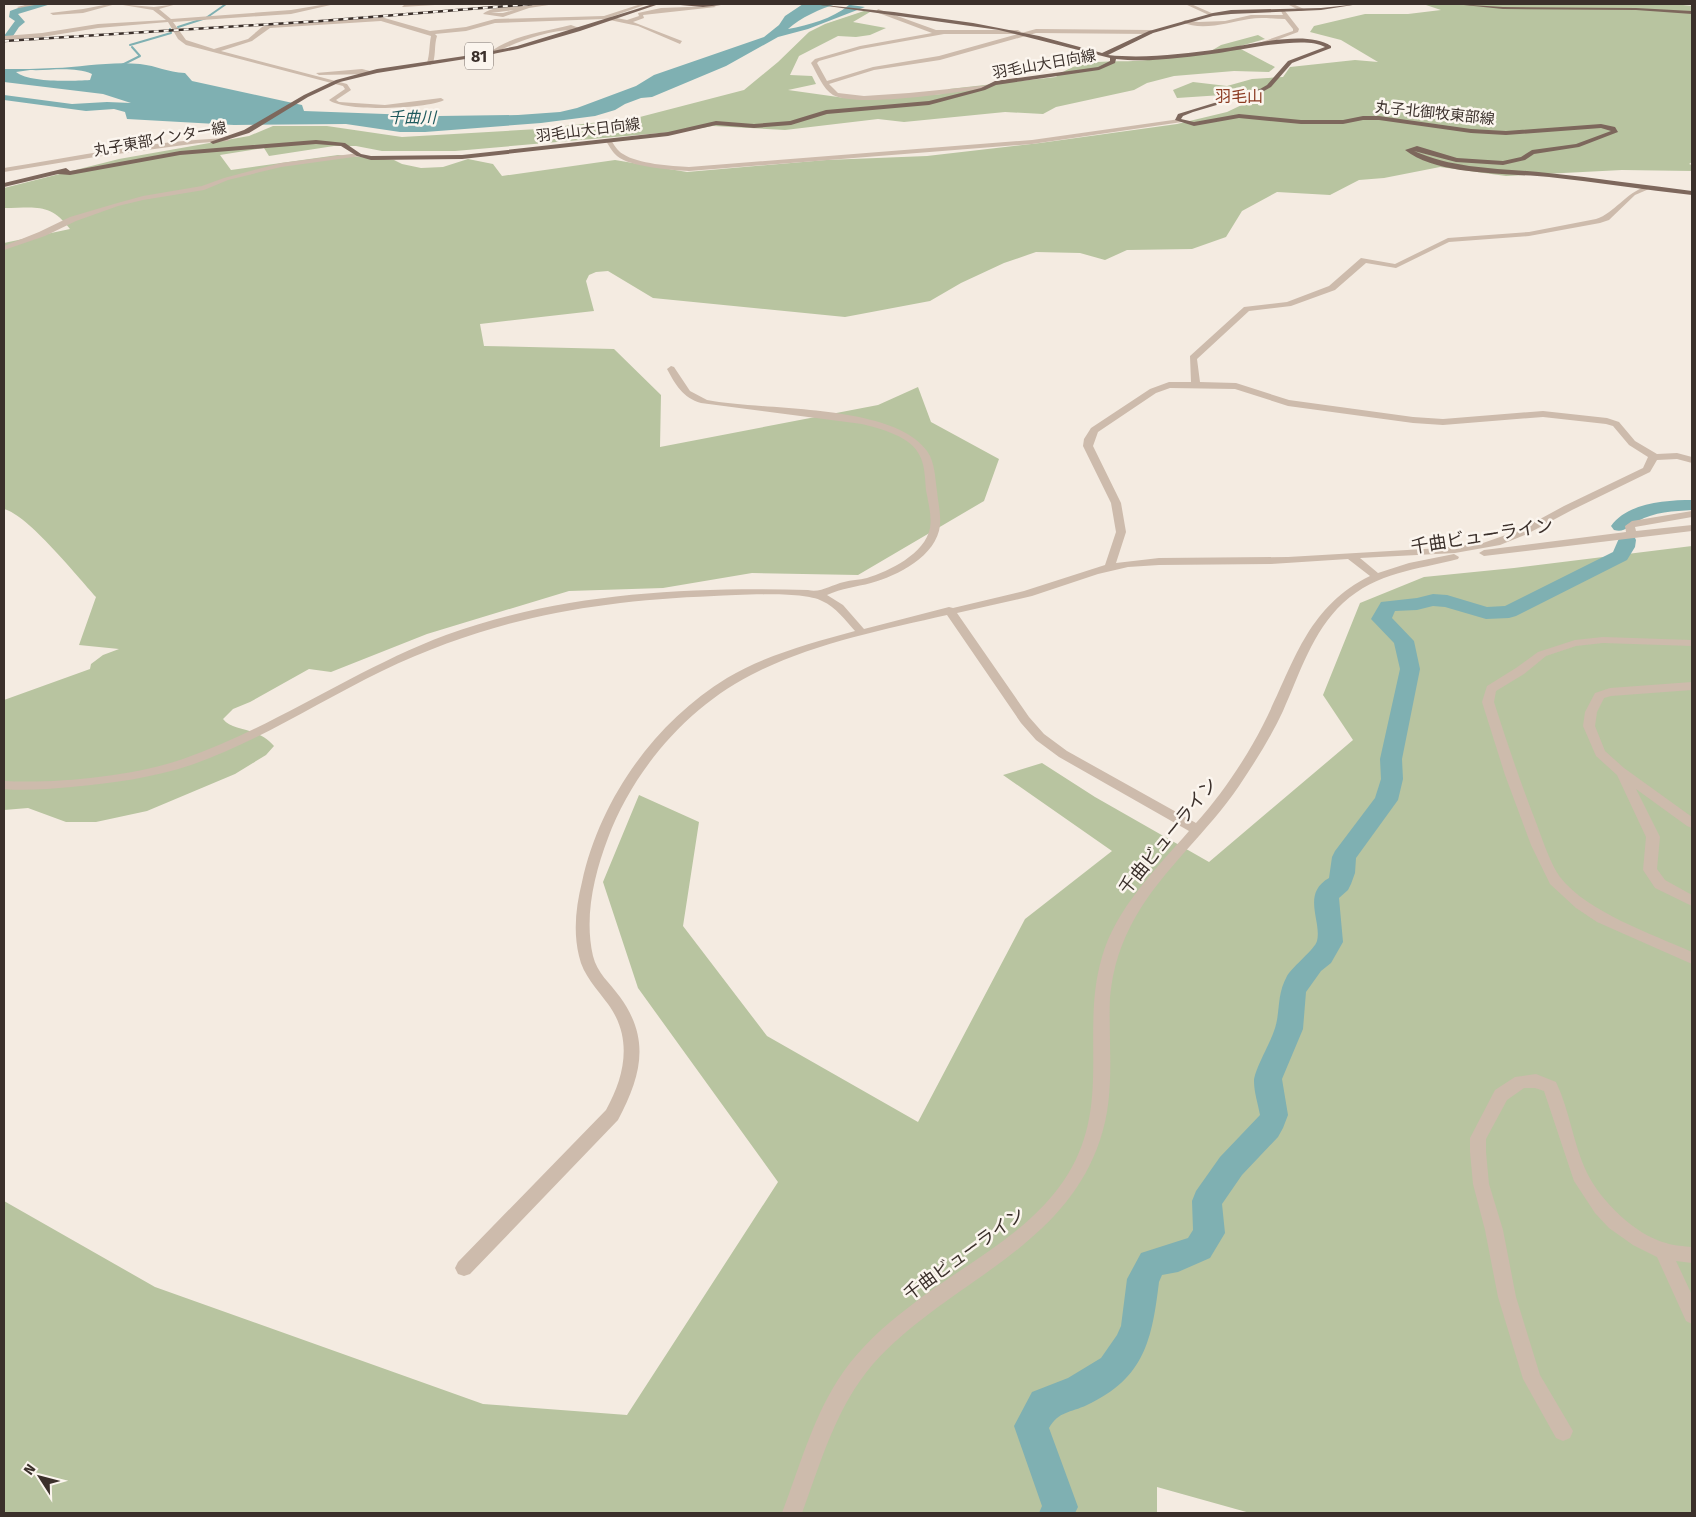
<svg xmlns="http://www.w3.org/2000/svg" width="1696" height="1517" font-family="'Fira Sans','Noto Sans JP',sans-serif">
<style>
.green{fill:#b8c4a0}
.water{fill:#7fb0b2;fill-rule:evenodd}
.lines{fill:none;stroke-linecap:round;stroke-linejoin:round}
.stream{stroke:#7fb0b2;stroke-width:2}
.river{fill:#7fb0b2;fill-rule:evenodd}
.minor{fill:#cdbbac;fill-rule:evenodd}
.major{fill:#7d675c;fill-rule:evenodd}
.rail-casing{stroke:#3b302b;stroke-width:2.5}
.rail{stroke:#fbf5ee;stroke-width:2;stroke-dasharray:5;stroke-linecap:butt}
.labels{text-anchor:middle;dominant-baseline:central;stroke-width:5;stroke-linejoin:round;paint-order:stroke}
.far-street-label{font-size:15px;fill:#3b302b;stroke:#fbf5ee}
.shield{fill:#fbf5ee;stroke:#756b66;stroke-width:1}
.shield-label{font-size:16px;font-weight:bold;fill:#3b302b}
.far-quarter-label{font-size:16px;fill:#8c3b22;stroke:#fbf5ee}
.far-water-label{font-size:16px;font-style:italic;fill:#1f5a5e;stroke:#fbf5ee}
.street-label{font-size:18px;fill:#3b302b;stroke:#fbf5ee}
</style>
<rect width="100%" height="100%" fill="#f4ebe1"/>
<g class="green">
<path d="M 1423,4 L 1674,4 L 1692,6 L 1692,162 L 1689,164 L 1692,165 L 1692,171 L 1622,170 L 1506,176 L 1440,167 L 1384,178 L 1359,180 L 1330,195 L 1277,192 L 1242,211 L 1226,237 L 1192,249 L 1127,250 L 1105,260 L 1080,253 L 1036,252 L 1004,263 L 961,283 L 930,301 L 845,317 L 653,298 L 608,271 L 596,272 L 589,275 L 586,281 L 594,311 L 480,324 L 484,346 L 614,349 L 661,395 L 660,447 L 878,405 L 918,387 L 931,422 L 999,459 L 984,501 L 858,575 L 752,573 L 663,588 L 569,591 L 427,634 L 331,672 L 309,669 L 250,702 L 233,709 L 223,719 C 233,732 257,726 274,746 L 266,755 L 235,774 L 147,811 L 96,822 L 66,822 L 28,808 L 4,810 L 4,700 L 90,669 L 91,664 L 103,655 L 119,649 L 79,645 L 96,597 C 77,576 28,515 4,509 L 4,243 L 70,229 C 50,202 35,208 4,208 L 4,188 L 119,159 L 249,136 L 273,126 L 327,126 L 402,137 L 538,129 L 636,118 L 744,90 L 778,62 L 809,32 L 825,24 L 864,11 L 870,12 L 853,22 L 886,28 L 870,35 L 856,37 L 838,36 L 799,56 L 790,75 L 812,76 L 816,84 L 788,90 L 845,98 L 874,99 L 942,94 L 949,89 L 1056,77 C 1077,59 1107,62 1133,61 C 1159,60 1185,55 1211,51 L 1221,45 L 1258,35 L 1265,39 L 1237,47 L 1275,67 L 1269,72 L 1234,71 L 1174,76 L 1147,83 L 1134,90 L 1056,107 L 1043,114 L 1005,112 L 904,122 L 878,119 L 785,130 L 713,126 L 684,131 L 455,151 L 382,151 L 356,146 L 334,146 L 269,156 L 264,148 L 220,155 L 231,170 L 338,155 L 394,160 L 402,164 L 421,168 L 443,167 L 468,159 L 493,164 L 502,176 L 615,160 L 687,172 L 826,160 L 927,156 L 1040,143 L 1177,124 L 1227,112 L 1248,102 L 1249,97 L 1222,95 L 1177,98 L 1173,90 L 1193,82 L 1227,86 L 1252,79 L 1283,77 L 1290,67 L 1355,60 L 1378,62 L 1341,40 L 1310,32 L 1314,26 L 1365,14 L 1408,14 L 1441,10 Z"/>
<path d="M 1692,546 L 1692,1513 L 1250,1513 L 1157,1487 L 1157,1513 L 4,1513 L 4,1201 L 155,1287 L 483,1404 L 627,1415 L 778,1182 L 638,988 L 603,882 L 639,795 L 699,822 L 683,926 L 767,1036 L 918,1122 L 1025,919 L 1112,851 L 1003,775 L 1042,763 L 1095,797 L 1209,862 L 1353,740 L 1323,695 L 1360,603 L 1424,577 L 1514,568 Z"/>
</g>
<path class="water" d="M 803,4 L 837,4 C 821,8 800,18 788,29 C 809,25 832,19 849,5 L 844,4 L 865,7 L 808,29 L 778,37 L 726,66 L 652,97 L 641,98 L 625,104 L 615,110 L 595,116 L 541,123 L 425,132 L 400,132 L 346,124 L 234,125 L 127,119 L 125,112 L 114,109 L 86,111 L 4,100 L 4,95 L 72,104 L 107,102 L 131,103 L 103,94 L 4,82 L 4,69 C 21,69 38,69 54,68 C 83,67 111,61 140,64 C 157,66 167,72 185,73 L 192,81 L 302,105 L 304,111 L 439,116 L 518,115 L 560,112 L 577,108 L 636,86 L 654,75 L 764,37 L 779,25 L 785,16 ZM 30,70 C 49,71 73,66 92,74 L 90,80 C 72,81 30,83 16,72 Z"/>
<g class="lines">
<g class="stream">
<path d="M 178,27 L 206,18 L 226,4"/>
<path d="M 130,45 L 171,33 L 170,29"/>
<path d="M 122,65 L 140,56 L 132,47"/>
</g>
<g class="river">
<path d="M 29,4 L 51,4 L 18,14 L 25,22 L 19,27 L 11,39 L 5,39 L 4,36 L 15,21 L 9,17 L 10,11 Z"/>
<path d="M 1692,500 L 1692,510 C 1674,511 1654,512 1638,521 C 1628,526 1625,533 1614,530 L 1611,526 C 1627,503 1666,500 1692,500 Z"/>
<path d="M 1627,534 L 1634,536 L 1636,540 L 1635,547 L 1627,560 L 1516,616 L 1509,618 L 1486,619 L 1445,607 L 1433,606 L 1417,610 L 1395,611 L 1392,618 L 1414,641 L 1420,669 L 1402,759 L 1403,779 L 1398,800 L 1356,858 L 1355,873 L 1351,884 L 1348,890 L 1339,898 L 1343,942 L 1331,963 L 1321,971 L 1306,992 L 1303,1029 L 1282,1079 L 1288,1115 L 1283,1128 L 1278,1137 L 1242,1175 L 1222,1204 L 1225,1233 L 1210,1258 L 1178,1272 L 1162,1275 L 1159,1282 C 1152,1339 1145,1378 1087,1405 C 1070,1413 1059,1411 1049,1428 L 1078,1507 L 1075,1513 L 1039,1513 L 1042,1506 L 1014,1426 L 1032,1392 L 1068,1378 L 1101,1358 L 1117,1335 L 1121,1326 L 1127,1279 L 1141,1253 L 1188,1238 L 1193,1230 L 1192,1201 L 1196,1191 L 1220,1157 L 1260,1115 C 1258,1104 1254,1092 1254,1081 C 1254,1071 1270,1043 1274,1031 C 1281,1012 1276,996 1287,976 C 1293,966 1315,949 1317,941 C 1322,921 1301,894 1329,878 L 1332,857 L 1335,851 L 1375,798 L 1381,779 L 1380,759 L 1400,669 L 1394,643 L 1371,619 L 1381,602 L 1417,598 L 1433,594 L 1447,595 L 1487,607 L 1505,606 L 1613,552 L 1620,536 Z"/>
</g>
<g class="minor">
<path d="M 30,4 L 40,4 L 19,8 L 17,7 Z"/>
<path d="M 109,4 L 116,4 L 83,13 L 53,15 L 50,13 L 83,9 Z"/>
<path d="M 117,4 L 154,7 L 177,4 L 159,9 L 171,19 L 291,10 L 327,4 L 335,4 L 291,14 L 173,22 L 186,40 L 214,49 L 248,39 L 262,27 L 269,24 L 381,17 L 430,31 L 466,27 L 495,19 L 604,16 L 641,4 L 647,4 L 611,17 L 627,20 L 639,16 L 638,13 L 661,8 L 714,6 L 716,7 L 643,15 L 644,18 L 633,22 L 682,41 L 680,44 L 638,26 L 605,19 L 495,23 L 466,31 L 435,34 L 437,36 C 434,46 436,53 433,63 L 430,65 L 427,63 C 430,53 429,46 431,36 L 381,21 L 270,28 L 252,41 L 221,51 L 347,84 L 351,90 L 336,100 L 339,102 L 385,105 L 441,98 L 444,100 C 428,109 343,112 329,100 L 345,89 L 343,86 L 186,45 L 178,39 L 168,22 L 98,28 L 42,37 L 4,40 L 4,36 L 42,33 L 98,24 L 166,20 L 153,10 Z"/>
<path d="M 405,4 L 435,4 L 435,5 L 402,7 Z"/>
<path d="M 555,4 L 529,8 L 503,17 L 483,14 C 492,4 541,4 555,4 ZM 514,10 L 503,13 L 491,13 Z"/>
<path d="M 1185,4 L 1191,4 L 1216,15 L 1211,16 Z"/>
<path d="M 1287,4 L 1293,4 L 1306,10 L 1301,11 Z"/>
<path d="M 878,9 L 936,30 L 1018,30 L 1021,32 L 1018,34 L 944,34 L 861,49 L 819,61 L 817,63 L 827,81 L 873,67 L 939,56 L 1036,29 L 1151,30 L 1154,32 L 1151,34 L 1036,33 L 940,60 L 874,70 L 829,84 L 838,93 L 864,96 L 909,93 L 990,85 L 988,88 C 958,92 857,108 833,95 C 823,89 817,73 811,63 L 815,59 L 860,46 L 932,33 L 876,12 Z"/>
<path d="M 1281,11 L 1285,11 L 1299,29 L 1298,32 L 1261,46 L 1259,43 L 1293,31 L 1293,29 L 1285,19 C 1274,19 1261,17 1249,19 C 1229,22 1202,32 1182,22 L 1185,20 L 1198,22 L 1225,21 L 1251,15 L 1283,15 Z"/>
<path d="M 571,25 L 582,29 L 579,31 C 560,26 511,43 494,54 L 489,53 C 511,35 545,32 571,25 Z"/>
<path d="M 362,69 L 374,72 L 371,74 L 319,75 L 316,73 Z"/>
<path d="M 1180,119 L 1182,122 L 1032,144 L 689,171 C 671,170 630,167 617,156 C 612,152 609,145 605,140 L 610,139 C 614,144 617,151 623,154 C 638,164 671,166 689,167 L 1032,140 Z"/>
<path d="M 226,138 L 229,140 L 228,141 L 199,143 L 95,157 L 4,172 L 4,168 C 77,156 152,141 226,138 Z"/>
<path d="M 359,153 L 362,155 L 361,156 L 281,167 L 228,180 L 204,190 L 143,200 L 118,206 L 76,221 L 45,236 L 4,250 L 4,246 L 39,232 L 70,217 L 114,204 L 143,196 L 202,186 L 224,178 L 281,163 Z"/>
<path d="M 1647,186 L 1650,188 L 1649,189 L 1635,195 L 1609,220 L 1600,223 L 1529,236 L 1449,242 L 1396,268 L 1366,263 L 1335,290 L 1291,306 L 1249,311 L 1197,359 L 1200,382 L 1236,383 L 1289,400 L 1413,417 L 1443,419 L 1543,411 L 1607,418 L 1619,422 L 1635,441 L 1657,454 L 1677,453 L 1692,457 L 1692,463 L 1677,459 L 1657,460 L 1650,472 L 1572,510 L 1527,534 L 1500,545 L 1455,553 L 1360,558 L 1378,573 L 1409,563 L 1454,554 L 1459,557 L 1458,559 C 1416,570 1377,572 1343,603 C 1312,632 1300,673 1283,711 C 1271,737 1255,762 1239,786 C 1208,832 1164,868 1136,916 C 1121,942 1113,967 1110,997 C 1108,1045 1116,1094 1100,1140 C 1063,1251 946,1282 873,1364 C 836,1407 821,1462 802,1513 L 782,1513 C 800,1466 814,1413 844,1371 C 861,1347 885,1325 909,1307 C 963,1264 1031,1234 1068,1174 C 1112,1102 1080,1031 1102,957 C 1116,908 1156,869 1189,831 L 1059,757 L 1036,740 L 1021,723 L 947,615 C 886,629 816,643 759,671 C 691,703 634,768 608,838 C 594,875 584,917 593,956 C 597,973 610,983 620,997 C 651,1040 641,1076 618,1120 L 470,1274 L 464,1276 L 458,1274 L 455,1268 L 458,1262 L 606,1110 C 625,1076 633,1038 608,1004 C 597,989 583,975 579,956 C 573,931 576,906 582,882 C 600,799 655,722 727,678 C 766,655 811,643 855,631 C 845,620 836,607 822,601 C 803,591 738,595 714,596 C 592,601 493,618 382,671 C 318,702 258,742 191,765 C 153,778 112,783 71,787 C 49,789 26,791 4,789 L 4,781 C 55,784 135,776 183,759 C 275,727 355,669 446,635 C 562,593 686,587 808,590 C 821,593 831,585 844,582 C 851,580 859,580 867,578 C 889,571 925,554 930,528 C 932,515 928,502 926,490 C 925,479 925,466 920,456 C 911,436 881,429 862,424 L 701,403 C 683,398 675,384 667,369 L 671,366 L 674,367 L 690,391 L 707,400 C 762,411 893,403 927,451 C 935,462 935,478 937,491 C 938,502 941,514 940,525 C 937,556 897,576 871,583 C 856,587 842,588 827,595 L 843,605 L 864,629 L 949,607 L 953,608 L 1024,591 L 1105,565 L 1116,532 L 1111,503 L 1083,446 L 1084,439 L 1091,428 L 1150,389 L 1169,382 L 1191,382 L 1190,356 L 1244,307 L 1287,302 L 1329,286 L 1361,258 L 1395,264 L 1448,238 L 1529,232 L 1596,219 C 1615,213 1625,193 1647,186 ZM 1170,388 L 1235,389 L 1288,406 L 1413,423 L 1443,425 L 1543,417 L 1606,424 L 1613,426 L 1629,445 L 1648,457 L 1643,468 L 1564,506 L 1520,530 L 1483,543 L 1441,548 L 1288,557 L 1159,558 L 1116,563 L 1126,532 L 1121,503 L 1093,446 L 1098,432 L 1156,393 ZM 1348,559 L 1370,576 C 1305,608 1293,667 1263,725 C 1245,760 1222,794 1196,823 L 1067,751 L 1044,734 L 1029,717 L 957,613 L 1032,596 L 1098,574 L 1128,567 L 1159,565 L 1271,564 Z"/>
<path d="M 1692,511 L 1692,517 L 1635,527 L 1636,531 L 1692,525 L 1692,531 L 1484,556 L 1479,553 L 1484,550 L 1626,532 L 1625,526 L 1632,521 Z"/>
<path d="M 1603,637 L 1692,640 L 1692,646 L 1603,643 L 1576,646 L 1546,656 L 1524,674 L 1496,691 L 1494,702 C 1507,743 1521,784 1537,825 C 1543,841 1550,863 1560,877 C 1587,912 1652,934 1692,952 L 1692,964 L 1597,922 L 1576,908 L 1550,884 L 1531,845 L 1505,775 L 1482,702 L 1487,686 L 1516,668 L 1538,652 L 1575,640 Z"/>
<path d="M 1692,682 L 1692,690 L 1611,696 L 1604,698 L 1597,712 L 1595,726 L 1605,751 L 1624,768 L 1692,817 L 1692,828 L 1687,826 L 1636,789 L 1660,837 L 1657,869 L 1665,880 L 1692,895 L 1692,906 L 1655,888 L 1643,870 L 1646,837 L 1617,775 L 1596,756 L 1583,726 L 1585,712 L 1595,693 L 1610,688 Z"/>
<path d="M 1536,1074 L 1556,1082 C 1570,1111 1573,1144 1587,1173 C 1601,1201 1635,1235 1666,1243 C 1674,1246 1684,1246 1692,1247 L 1692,1263 L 1676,1261 L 1692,1295 L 1692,1324 L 1686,1321 L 1657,1257 L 1633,1245 L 1609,1228 L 1595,1213 L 1574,1181 L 1544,1091 L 1535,1088 L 1524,1088 L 1507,1100 L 1486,1139 L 1486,1152 L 1489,1184 L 1503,1230 L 1516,1297 L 1540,1375 L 1573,1431 L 1570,1438 L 1563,1441 L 1556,1438 L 1523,1379 L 1498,1297 L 1485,1230 L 1473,1184 L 1470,1152 L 1470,1138 L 1495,1090 L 1515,1077 Z"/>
</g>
<g class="major">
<path d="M 653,4 L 659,4 L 580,31 L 518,49 L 478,57 L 377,73 L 340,82 L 308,97 L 249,133 L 213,144 L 210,142 L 244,130 L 304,95 L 336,80 L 377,69 L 478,54 L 517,46 Z"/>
<path d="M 669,4 L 730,4 L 703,7 Z"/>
<path d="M 813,4 L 894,12 L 973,23 L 1039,36 L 1102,53 L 1149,31 L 1213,13 L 1231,10 L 1321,8 L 1359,4 L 1321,10 L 1231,14 L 1213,16 L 1153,33 L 1108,55 C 1144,59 1183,54 1219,49 C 1248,46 1305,29 1331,46 L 1331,48 L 1292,63 L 1271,87 L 1264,91 L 1193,112 L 1183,116 L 1181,119 L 1194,122 L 1239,114 L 1301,120 L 1343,120 L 1363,116 L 1379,116 L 1471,129 L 1506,131 L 1601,124 L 1615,127 L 1618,132 L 1579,147 L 1534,154 L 1525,160 L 1503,165 L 1456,162 L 1414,151 C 1457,170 1502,168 1548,173 C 1596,178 1644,185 1692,191 L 1692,195 C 1644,190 1597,182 1549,177 C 1508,173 1438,176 1405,150 L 1417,146 L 1457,158 L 1503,161 L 1521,157 L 1532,150 L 1576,144 L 1611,131 L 1601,128 L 1506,135 L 1471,133 L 1379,120 L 1363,120 L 1343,124 L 1301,124 L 1239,118 L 1194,126 L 1175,120 L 1178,114 L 1260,89 L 1267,85 L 1288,61 L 1325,47 C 1306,35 1242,50 1219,53 C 1186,57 1149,63 1116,59 L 1115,63 L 1099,70 L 996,85 L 985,90 L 929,105 L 827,114 L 791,125 L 754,128 L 716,125 L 668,136 L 462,159 L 371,160 L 357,156 L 341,146 L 316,144 L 180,155 L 70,175 L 58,174 L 4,187 L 4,183 L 66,168 L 70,171 L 180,151 L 316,140 L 345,143 L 361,154 L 371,156 L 462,155 L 668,132 L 716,121 L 754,124 L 790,121 L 826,110 L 929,101 L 981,88 L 995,81 L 1098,67 L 1110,61 L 1110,58 L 999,30 Z"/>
<path d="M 1454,4 L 1503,7 L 1636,8 L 1692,11 L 1692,14 L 1636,10 L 1503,9 Z"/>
</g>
<defs>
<path id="rail" d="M 4,41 L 321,21 L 532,4"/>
</defs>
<use href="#rail" class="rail-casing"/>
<use href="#rail" class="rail"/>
</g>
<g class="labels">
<g class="far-street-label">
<text transform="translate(1044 64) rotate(-10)">羽毛山大日向線</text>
<text transform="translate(1435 113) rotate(6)">丸子北御牧東部線</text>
<text transform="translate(588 130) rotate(-7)">羽毛山大日向線</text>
<text transform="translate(160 139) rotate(-10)">丸子東部インター線</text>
</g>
<rect class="shield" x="465" y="42.5" width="28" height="27" rx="4"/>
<g class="shield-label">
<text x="479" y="56">81</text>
</g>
<g class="far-quarter-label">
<text x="1239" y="96">羽毛山</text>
</g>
<g class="far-water-label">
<text x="412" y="117">千曲川</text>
</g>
<g class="street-label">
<text transform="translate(1482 536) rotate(-9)">千曲ビューライン</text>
<text transform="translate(1168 836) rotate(-51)">千曲ビューライン</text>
<text transform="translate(964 1254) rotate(-36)">千曲ビューライン</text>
</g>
</g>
<rect width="1696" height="1517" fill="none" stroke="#3b302b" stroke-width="10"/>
<g transform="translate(40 1477) rotate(306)" stroke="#fbf5ee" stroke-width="4" paint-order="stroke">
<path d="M0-4L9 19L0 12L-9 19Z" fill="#3b302b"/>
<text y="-8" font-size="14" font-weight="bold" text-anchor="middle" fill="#3b302b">N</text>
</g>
</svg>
